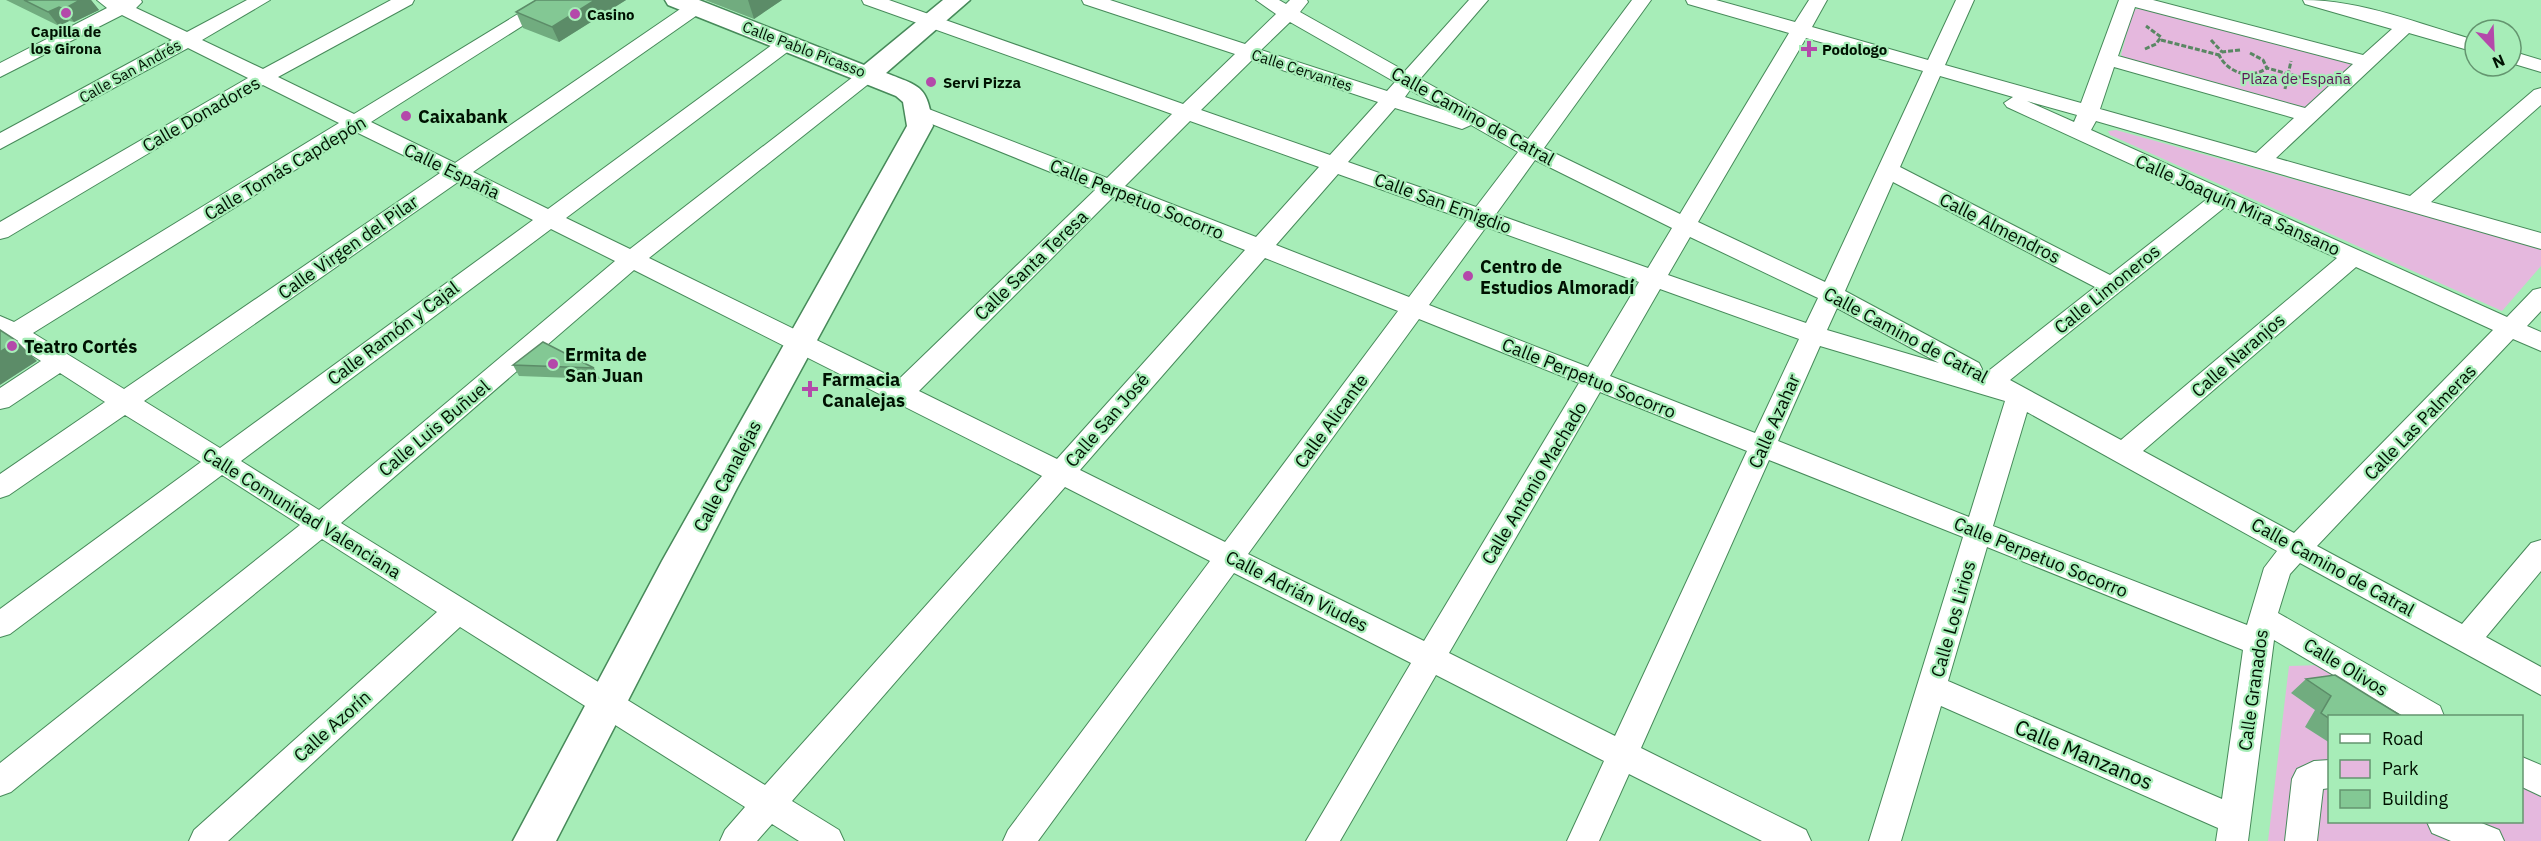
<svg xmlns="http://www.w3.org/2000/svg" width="2541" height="841" font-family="'IBM Plex Sans',sans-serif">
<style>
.green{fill:#e5b8de}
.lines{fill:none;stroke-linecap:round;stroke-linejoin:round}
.minor-casing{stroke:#478a5a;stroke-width:2}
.major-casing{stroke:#478a5a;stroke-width:3}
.path{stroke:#598763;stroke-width:3;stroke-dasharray:5 2;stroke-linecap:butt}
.minor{fill:#fff;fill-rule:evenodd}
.major{fill:#fff;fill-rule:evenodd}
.wall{fill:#71ac7f}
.shaded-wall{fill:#5c8c68}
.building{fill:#83c894;stroke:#5c8c68;stroke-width:1.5}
.poi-dot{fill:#b449aa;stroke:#a7edb8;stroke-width:2}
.labels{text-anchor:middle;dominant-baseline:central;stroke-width:4.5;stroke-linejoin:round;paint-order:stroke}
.far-poi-label{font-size:15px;font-weight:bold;fill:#001202;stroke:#a7edb8;text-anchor:start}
.far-street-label{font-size:15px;fill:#001202;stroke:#a7edb8}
.far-park-label{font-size:15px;fill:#5d1557;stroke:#a7edb8}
.street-label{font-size:18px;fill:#001202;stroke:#a7edb8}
.poi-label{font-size:18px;font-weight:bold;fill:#001202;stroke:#a7edb8;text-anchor:start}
.near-street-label{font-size:21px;fill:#001202;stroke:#a7edb8}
</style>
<rect width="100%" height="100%" fill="#a7edb8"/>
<g class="green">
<path d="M 2143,8 L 2346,60 L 2353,66 L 2309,107 L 2299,109 L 2129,61 L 2121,55 L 2133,10 Z"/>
<path d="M 2116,130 L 2541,248 L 2541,266 L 2502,311 L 2110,135 L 2108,131 Z"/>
<path d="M 2321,665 L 2407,716 L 2330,716 L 2330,822 L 2522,822 L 2522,784 L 2541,796 L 2541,841 L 2268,841 L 2289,666 Z"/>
</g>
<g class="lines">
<defs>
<g id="minor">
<path d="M 97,0 L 141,0 L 142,2 L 136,8 L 187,32 L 247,0 L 270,0 L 202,40 L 263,69 L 391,0 L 414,0 L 412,4 L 278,77 L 354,114 L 541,0 L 563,0 L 371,122 L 455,163 L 689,3 L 703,3 L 705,7 L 703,11 L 473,172 L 548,209 L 780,39 L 794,39 L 797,43 L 794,47 L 566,218 L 630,249 L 862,70 L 876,70 L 879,74 L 876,78 L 649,258 L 898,380 L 1095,190 L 912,116 L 909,112 L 912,108 L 926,108 L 1107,178 L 1172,114 L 864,4 L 862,0 L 889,0 L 1183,104 L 1235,54 L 1084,4 L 1082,0 L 1110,0 L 1245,44 L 1276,14 L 1256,0 L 1279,0 L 1286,4 L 1290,0 L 1307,0 L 1308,2 L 1300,12 L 1405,71 L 1469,0 L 1488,0 L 1420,79 L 1528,139 L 1632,0 L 1651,0 L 1544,148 L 1680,214 L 1789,33 L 1688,4 L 1686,0 L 1716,0 L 1795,22 L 1809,0 L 1827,0 L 1812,27 L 1928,60 L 1956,0 L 1974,0 L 1945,65 L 2081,103 L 2119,0 L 2153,0 L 2363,55 L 2392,29 L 2305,4 L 2303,0 C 2362,0 2419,24 2475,40 L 2475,52 L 2409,33 L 2276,158 L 2410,196 L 2534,90 L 2541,88 L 2541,105 L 2431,202 L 2541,233 L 2541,249 L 2096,121 L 2091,130 L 2507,317 L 2533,290 L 2541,288 L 2541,311 L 2527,326 L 2541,332 L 2541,351 L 2513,339 L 2317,546 L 2462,624 L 2531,543 L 2541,540 L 2541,571 L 2486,637 L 2541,667 L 2541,695 L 2300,563 L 2290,574 L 2278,613 L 2440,706 L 2444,716 L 2403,716 L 2274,640 L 2248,841 L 2216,841 L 2218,828 L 1941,706 L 1901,841 L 1869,841 L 1963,537 L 1769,460 L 1641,748 L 1806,830 L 1811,841 L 1762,841 L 1629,774 L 1599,841 L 1567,841 L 1604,761 L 1436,675 L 1340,841 L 1306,841 L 1411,663 L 1234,573 L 1038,841 L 1003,841 L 1008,830 L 1210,561 L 1065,487 L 792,801 L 839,830 L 844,841 L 799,841 L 772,824 L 757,841 L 720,841 L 725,830 L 745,807 L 460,627 L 228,841 L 189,841 L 194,830 L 437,612 L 322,539 L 11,792 L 0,796 L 0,763 L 300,525 L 222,475 L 10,634 L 0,637 L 0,609 L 201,462 L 125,415 L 9,495 L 0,498 L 0,474 L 105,402 L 60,373 L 9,407 L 0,409 L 0,388 L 41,361 L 0,335 L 0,316 L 14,322 L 339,123 L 263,85 L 8,237 L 0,239 L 0,222 L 248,78 L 188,48 L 0,149 L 0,133 L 172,40 L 122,15 L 0,77 L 0,63 L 107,8 ZM 2135,7 L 2353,64 L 2305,108 L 2118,56 ZM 1290,22 L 1395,82 L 1387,91 L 1261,50 ZM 1806,38 L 1923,71 L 1825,282 L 1698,222 ZM 1252,60 L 1378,102 L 1330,155 L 1201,110 ZM 2114,67 L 2294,118 L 2256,153 L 2100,109 ZM 1940,76 L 2013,97 L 2004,103 L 2007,107 L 2207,199 L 2110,275 L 1900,167 ZM 1410,90 L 1447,111 L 1405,97 ZM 2027,101 L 2077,115 L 2074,122 ZM 1395,108 L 1462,129 L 1471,125 L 1518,152 L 1476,207 L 1348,162 ZM 1190,121 L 1319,167 L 1256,237 L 1125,186 ZM 356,132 L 440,173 L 124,389 L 33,333 ZM 1535,160 L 1672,228 L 1648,268 L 1496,214 ZM 1338,174 L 1467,220 L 1409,297 L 1276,245 ZM 458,182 L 533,220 L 220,448 L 144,401 ZM 1893,182 L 2095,287 L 1982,376 L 1979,375 L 1982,369 L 1979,363 L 1845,291 ZM 1113,197 L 1245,250 L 1057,459 L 919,391 ZM 2225,207 L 2337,258 L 2121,440 L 2010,380 ZM 1486,227 L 1639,282 L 1588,367 L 1429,305 ZM 551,229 L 615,261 L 319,510 L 241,461 ZM 1690,237 L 1818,298 L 1806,323 L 1668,275 ZM 1265,258 L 1398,311 L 1225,542 L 1080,470 ZM 2356,267 L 2493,330 L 2294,533 L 2143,451 ZM 634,270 L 1042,476 L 765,785 L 341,523 ZM 1660,289 L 1799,339 L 1755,433 L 1610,376 ZM 1837,308 L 1939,363 L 1827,330 ZM 1419,319 L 1579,383 L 1424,641 L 1248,554 ZM 1820,346 L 2005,401 L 1969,517 L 1778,441 ZM 1600,392 L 1747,451 L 1615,736 L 1449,653 ZM 2027,412 L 2277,551 L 2264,568 L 2247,625 L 1993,526 ZM 1987,547 L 2243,650 L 2222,799 L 1948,681 Z"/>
<path d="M 2511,51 L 2541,60 L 2541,72 L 2511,63 Z"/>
<path d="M 2522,757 L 2541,765 L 2541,796 L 2522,787 Z"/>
<path d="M 2330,760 L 2330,788 L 2323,789 L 2317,841 L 2285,841 L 2292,779 L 2297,769 L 2314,761 Z"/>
<path d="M 2427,822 L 2479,822 L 2499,830 L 2504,841 L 2451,841 L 2432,833 Z"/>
</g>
<path id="major" d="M 665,0 L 699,0 L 864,65 L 943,0 L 970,0 L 886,73 C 922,87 927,86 933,126 L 737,488 L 556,841 L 513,841 L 662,561 L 907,126 L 903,102 L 896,96 L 668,5 Z"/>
</defs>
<use href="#minor" class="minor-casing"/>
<use href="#major" class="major-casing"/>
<g class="path">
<path d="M 2161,40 L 2219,55"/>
<path d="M 2211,40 L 2222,52"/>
<path d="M 2145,49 L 2156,44 L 2161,37 L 2146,26"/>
<path d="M 2240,50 L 2222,52 L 2219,55 C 2228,73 2250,80 2267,68"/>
<path d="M 2250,53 L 2263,60 L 2267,68 L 2314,81"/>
<path d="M 2285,89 L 2291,61"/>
</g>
<use href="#minor" class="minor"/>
<use href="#major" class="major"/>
</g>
<g class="wall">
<path d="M 6,0 L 91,0 L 99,10 L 74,22 L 69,21 L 59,26 Z"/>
<path d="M 536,0 L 626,0 L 559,42 L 523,28 L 516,12 Z"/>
<path d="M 705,0 L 782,0 L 754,19 Z"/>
<path d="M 513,365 L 594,368 L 600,379 L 519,376 Z"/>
<path d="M 2335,675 L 2330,717 L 2330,743 L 2305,727 L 2315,710 L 2291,693 L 2306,679 Z"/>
</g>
<g class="shaded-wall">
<path d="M 80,0 L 91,0 L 99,10 L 74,22 L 64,9 Z"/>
<path d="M 595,0 L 626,0 L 559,42 L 552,27 Z"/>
<path d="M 748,0 L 782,0 L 754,19 Z"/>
<path d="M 59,7 L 69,21 L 59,26 L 48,12 Z"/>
<path d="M 17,341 L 37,361 L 0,385 L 0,352 Z"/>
</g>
<g class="building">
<path d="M 24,0 L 80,0 L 64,9 L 59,7 L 48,12 Z"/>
<path d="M 536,0 L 595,0 L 552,27 L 516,12 Z"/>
<path d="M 0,330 L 17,341 L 0,352 Z"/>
<path d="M 543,342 L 594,368 L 513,365 Z"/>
<path d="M 2335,675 L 2403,717 L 2330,717 L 2330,719 L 2321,713 L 2331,696 L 2306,679 Z"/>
</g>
<g class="poi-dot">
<circle cx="66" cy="13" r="6"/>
<circle cx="575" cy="14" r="6"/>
<path d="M1806 40h6v6h6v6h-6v6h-6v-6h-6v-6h6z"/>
<circle cx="931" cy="82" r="6"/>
<circle cx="406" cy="116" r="6"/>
<circle cx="1468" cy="276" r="6"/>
<circle cx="12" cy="346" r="6"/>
<circle cx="553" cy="364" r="6"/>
<path d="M807 380h6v6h6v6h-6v6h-6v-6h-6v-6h6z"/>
</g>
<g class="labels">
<g class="far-poi-label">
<text x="587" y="14">Casino</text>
<text x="66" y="31" text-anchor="middle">Capilla de<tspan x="66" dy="17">los Girona</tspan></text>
<text x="1822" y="49">Podologo</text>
<text x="943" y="82">Servi Pizza</text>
</g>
<g class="far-street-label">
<text transform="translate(804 49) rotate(21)">Calle Pablo Picasso</text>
<text transform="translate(1302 70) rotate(18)">Calle Cervantes</text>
<text transform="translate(130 71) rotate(-29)">Calle San Andrés</text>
</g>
<g class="far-park-label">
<text x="2296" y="78">Plaza de España</text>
</g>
<g class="street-label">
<text transform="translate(201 114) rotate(-30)">Calle Donadores</text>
<text transform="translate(1473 116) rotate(29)">Calle Camino de Catral</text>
<text transform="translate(285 168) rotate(-31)">Calle Tomás Capdepón</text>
<text transform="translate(452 171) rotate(26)">Calle España</text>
<text transform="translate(1137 199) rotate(22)">Calle Perpetuo Socorro</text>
<text transform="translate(1443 203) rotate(20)">Calle San Emigdio</text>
<text transform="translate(2238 205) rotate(24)">Calle Joaquín Mira Sansano</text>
<text transform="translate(2000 228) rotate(27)">Calle Almendros</text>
<text transform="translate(348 247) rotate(-35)">Calle Virgen del Pilar</text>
<text transform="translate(1031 265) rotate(-44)">Calle Santa Teresa</text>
<text transform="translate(2107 289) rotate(-39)">Calle Limoneros</text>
<text transform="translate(393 333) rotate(-37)">Calle Ramón y Cajal</text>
<text transform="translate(1906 335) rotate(28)">Calle Camino de Catral</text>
<text transform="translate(2238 355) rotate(-41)">Calle Naranjos</text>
<text transform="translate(1589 378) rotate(22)">Calle Perpetuo Socorro</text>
<text transform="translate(1107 420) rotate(-49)">Calle San José</text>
<text transform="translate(1331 421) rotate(-54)">Calle Alicante</text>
<text transform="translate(1774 421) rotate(-66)">Calle Azahar</text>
<text transform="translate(2420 422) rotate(-46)">Calle Las Palmeras</text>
<text transform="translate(434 428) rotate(-40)">Calle Luis Buñuel</text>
<text transform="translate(727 476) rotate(-62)">Calle Canalejas</text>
<text transform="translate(1534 483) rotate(-59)">Calle Antonio Machado</text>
<text transform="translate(302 513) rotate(32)">Calle Comunidad Valenciana</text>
<text transform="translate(2041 557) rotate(22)">Calle Perpetuo Socorro</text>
<text transform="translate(2333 567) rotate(29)">Calle Camino de Catral</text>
<text transform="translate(1297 591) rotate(27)">Calle Adrián Viudes</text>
<text transform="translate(1953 619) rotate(-74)">Calle Los Lirios</text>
<text transform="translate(2346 667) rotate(31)">Calle Olivos</text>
<text transform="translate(2253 690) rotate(-82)">Calle Granados</text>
<text transform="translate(332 726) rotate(-42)">Calle Azorín</text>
</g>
<g class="poi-label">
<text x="418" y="116">Caixabank</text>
<text x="1480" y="266">Centro de<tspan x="1480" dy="21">Estudios Almoradí</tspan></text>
<text x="24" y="346">Teatro Cortés</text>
<text x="565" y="354">Ermita de<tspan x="565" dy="21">San Juan</tspan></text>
<text x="822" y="379">Farmacia<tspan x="822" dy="21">Canalejas</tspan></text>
</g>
<g class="near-street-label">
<text transform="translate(2084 754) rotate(23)">Calle Manzanos</text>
</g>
</g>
<rect x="2328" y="715" width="195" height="108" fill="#a7edb8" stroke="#64956f" stroke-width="1.5"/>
<rect x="2340" y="734" width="30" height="9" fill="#ffffff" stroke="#64956f" stroke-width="1.5"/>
<text x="2382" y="745" font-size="18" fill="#001202">Road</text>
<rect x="2340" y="760" width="30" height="18" fill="#e5b8de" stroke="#64956f" stroke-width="1.5"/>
<text x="2382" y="775" font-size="18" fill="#001202">Park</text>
<rect x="2340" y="790" width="30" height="18" fill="#83c894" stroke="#64956f" stroke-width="1.5"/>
<text x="2382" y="805" font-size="18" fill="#001202">Building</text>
<g transform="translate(2493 48) rotate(157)"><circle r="28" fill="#a7edb8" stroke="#64956f" stroke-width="1.5"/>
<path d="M0-4.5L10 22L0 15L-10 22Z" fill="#b449aa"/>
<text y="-9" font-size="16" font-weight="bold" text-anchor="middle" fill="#001202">N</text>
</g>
</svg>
